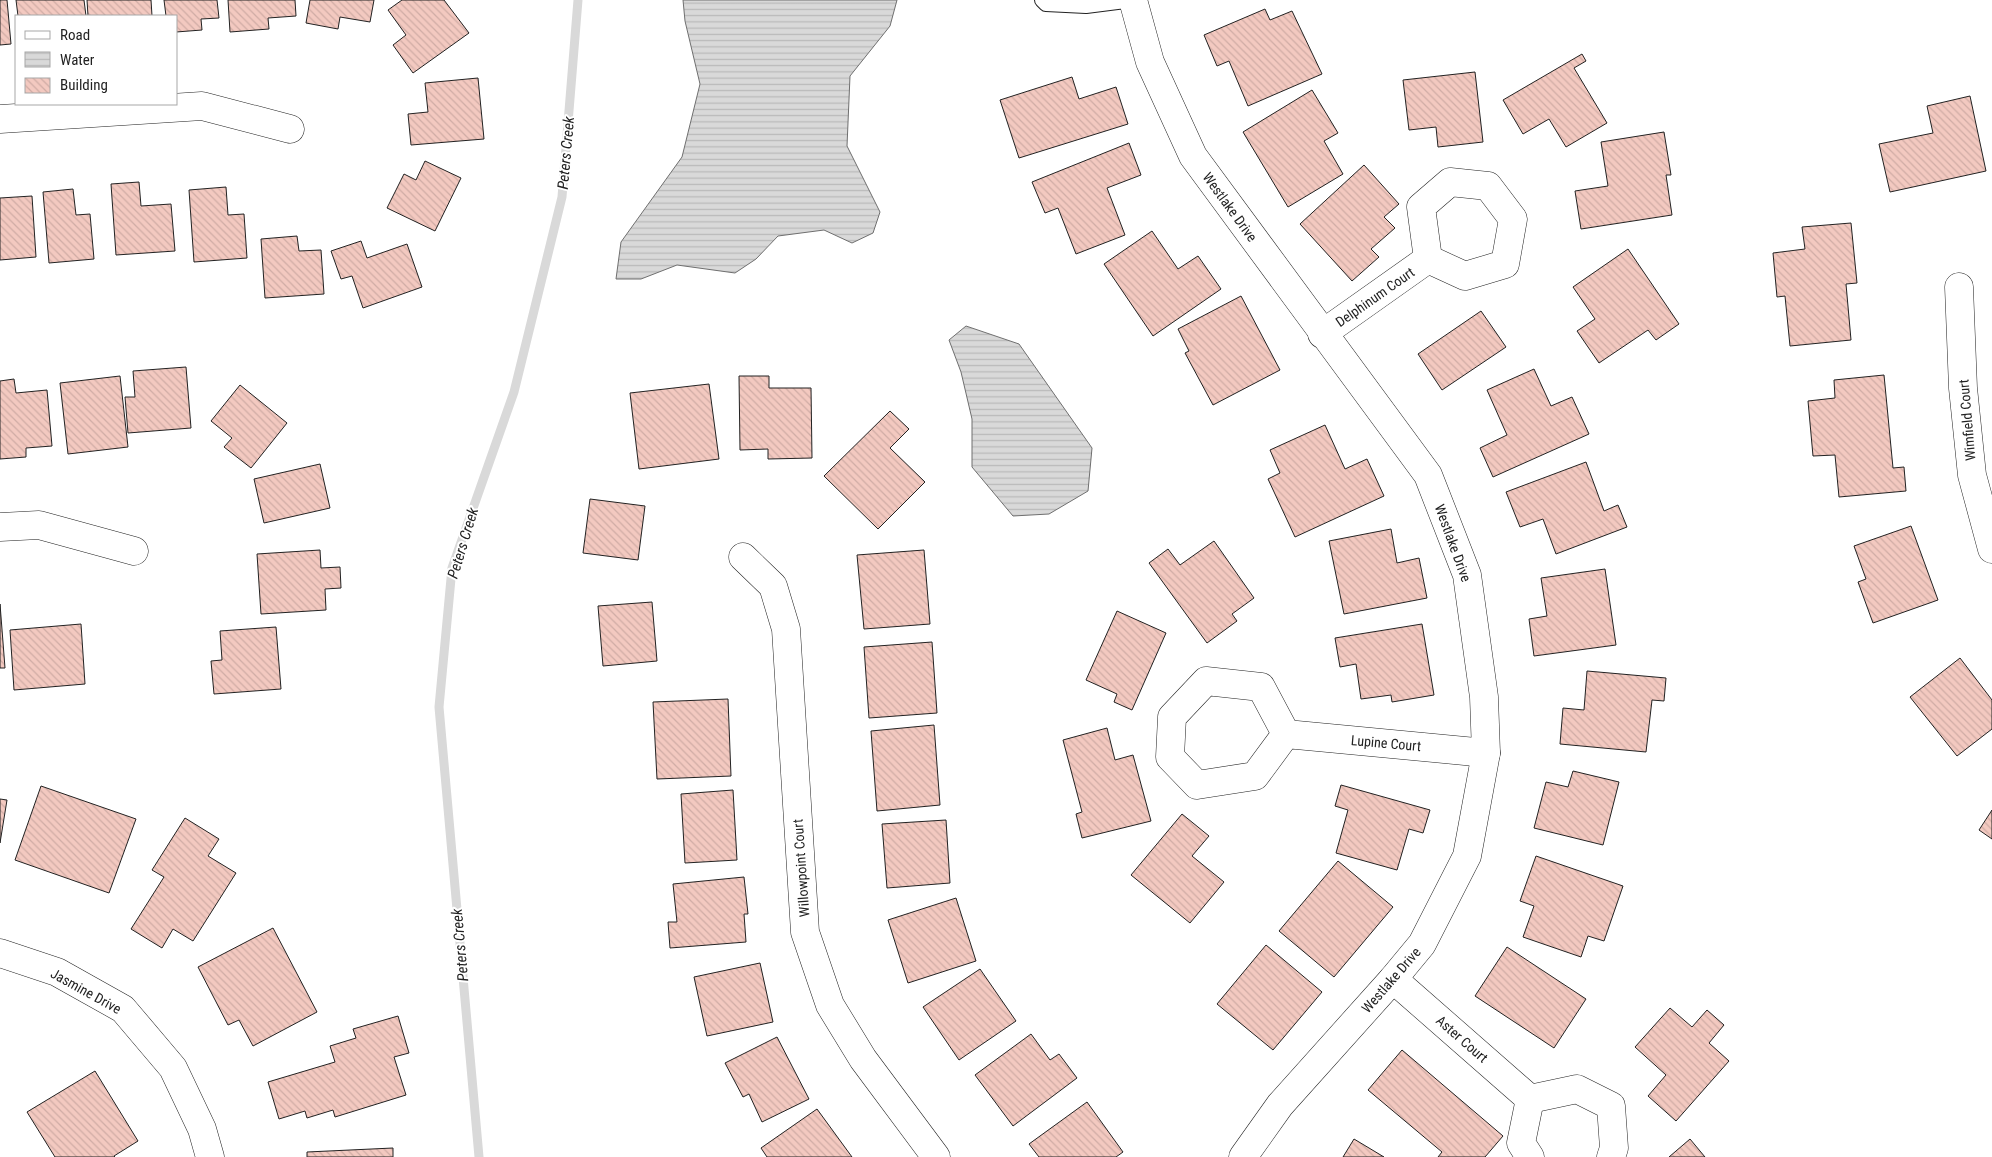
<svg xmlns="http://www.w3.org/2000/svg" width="1992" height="1157" font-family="'Roboto Condensed',sans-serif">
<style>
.water{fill:url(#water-rules);stroke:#6f6f6f}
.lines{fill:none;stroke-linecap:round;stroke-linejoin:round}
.stream{stroke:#d9d9d9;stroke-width:9}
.building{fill:url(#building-back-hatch);stroke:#222}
.lane-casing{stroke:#222;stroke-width:16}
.street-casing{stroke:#222;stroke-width:29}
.lane{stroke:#fff;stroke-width:14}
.street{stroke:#fff;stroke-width:28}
.labels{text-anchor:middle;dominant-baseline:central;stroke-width:4;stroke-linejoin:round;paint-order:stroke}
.street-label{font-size:14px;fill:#222;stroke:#fff}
.water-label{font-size:15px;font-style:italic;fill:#222;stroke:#fff}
</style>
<defs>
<pattern id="water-rules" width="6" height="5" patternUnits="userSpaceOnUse" patternTransform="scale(1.25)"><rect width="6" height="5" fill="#d9d9d9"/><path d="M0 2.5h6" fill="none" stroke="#bababa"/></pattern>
<pattern id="building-back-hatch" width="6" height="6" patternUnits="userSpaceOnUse" patternTransform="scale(1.25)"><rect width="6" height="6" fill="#f3c9c0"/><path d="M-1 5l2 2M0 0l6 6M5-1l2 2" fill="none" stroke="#d0aca5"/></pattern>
</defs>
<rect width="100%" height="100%" fill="#fff"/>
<g class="water">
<path d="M 683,0 L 897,0 L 890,26 L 850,76 L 847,146 L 880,212 L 873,233 L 852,243 L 824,230 L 778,236 L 756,259 L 735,273 L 677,265 L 641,279 L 616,279 L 621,242 L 682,157 L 700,84 L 685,21 Z"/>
<path d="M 966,326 L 1019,344 L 1092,448 L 1088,491 L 1049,514 L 1013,516 L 972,467 L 972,419 L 961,372 L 949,340 Z"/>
</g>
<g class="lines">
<path class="stream" d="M 479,1157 L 439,707 L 452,568 L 514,392 L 562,197 L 578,0"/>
</g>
<g class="building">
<path d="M 0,0 L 7,0 L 11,44 L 0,45 Z"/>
<path d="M 16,0 L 84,0 L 86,16 L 18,16 Z"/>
<path d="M 87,0 L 151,0 L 152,16 L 88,16 Z"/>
<path d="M 164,0 L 217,0 L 219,18 L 201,19 L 202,30 L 176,32 L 176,16 L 166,16 Z"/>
<path d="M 228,0 L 295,0 L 296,16 L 268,18 L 269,29 L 230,32 Z"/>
<path d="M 310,0 L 374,0 L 370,22 L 340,17 L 338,29 L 306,23 Z"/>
<path d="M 402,0 L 444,0 L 469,33 L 413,73 L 393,45 L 406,35 L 388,10 Z"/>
<path d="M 1265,9 L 1270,20 L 1292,11 L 1322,74 L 1248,106 L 1229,61 L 1217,66 L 1204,35 Z"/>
<path d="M 1582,54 L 1586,61 L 1574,68 L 1607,123 L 1566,147 L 1549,119 L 1523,134 L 1503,100 Z"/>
<path d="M 1475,72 L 1483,142 L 1438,147 L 1436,127 L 1409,130 L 1403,80 Z"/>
<path d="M 1072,77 L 1079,99 L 1116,87 L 1128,124 L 1019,158 L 1000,100 Z"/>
<path d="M 478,78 L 484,139 L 411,145 L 408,114 L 428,112 L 425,83 Z"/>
<path d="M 1312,90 L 1338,133 L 1324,141 L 1343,174 L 1288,207 L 1243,132 Z"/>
<path d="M 1970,96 L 1986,171 L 1890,192 L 1879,144 L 1933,133 L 1927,106 Z"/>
<path d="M 1664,132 L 1671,175 L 1666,175 L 1672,215 L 1581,229 L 1575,191 L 1608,186 L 1601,142 Z"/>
<path d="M 1129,143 L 1141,175 L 1107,188 L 1125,235 L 1076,254 L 1058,208 L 1045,213 L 1032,182 Z"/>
<path d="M 425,161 L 461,178 L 435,231 L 387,208 L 404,174 L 416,180 Z"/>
<path d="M 1364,165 L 1399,204 L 1384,217 L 1395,228 L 1371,249 L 1379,257 L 1352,281 L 1300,224 Z"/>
<path d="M 139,182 L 141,206 L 171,204 L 175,251 L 116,255 L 111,184 Z"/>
<path d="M 226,187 L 228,215 L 244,214 L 247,258 L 194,262 L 189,190 Z"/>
<path d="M 73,189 L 76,215 L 90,214 L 94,259 L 49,263 L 43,192 Z"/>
<path d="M 32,196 L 36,257 L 0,260 L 0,198 Z"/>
<path d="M 1851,223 L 1857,283 L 1846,284 L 1851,340 L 1790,346 L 1785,296 L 1777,297 L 1773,253 L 1805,249 L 1802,227 Z"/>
<path d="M 1152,231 L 1178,269 L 1198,256 L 1221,289 L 1153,336 L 1104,264 Z"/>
<path d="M 297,236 L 299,251 L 321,250 L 324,294 L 265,298 L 261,239 Z"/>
<path d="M 361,241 L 367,258 L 407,244 L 422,287 L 363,308 L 352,276 L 341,279 L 331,251 Z"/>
<path d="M 1628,249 L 1679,324 L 1656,340 L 1648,330 L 1599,363 L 1577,331 L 1595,319 L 1573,287 Z"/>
<path d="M 1241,296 L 1280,370 L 1213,405 L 1185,353 L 1189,351 L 1178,329 Z"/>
<path d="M 1481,311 L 1506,347 L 1442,390 L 1418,354 Z"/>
<path d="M 186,367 L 191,428 L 128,433 L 125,397 L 135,397 L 133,371 Z"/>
<path d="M 1534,369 L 1551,406 L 1572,397 L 1589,434 L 1493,477 L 1480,448 L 1507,435 L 1487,390 Z"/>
<path d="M 1884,375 L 1893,468 L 1904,467 L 1906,491 L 1839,497 L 1835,455 L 1813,456 L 1808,401 L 1835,398 L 1834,380 Z"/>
<path d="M 120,376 L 128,447 L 68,454 L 60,383 Z"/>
<path d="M 739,376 L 769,376 L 769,388 L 811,388 L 812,458 L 768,459 L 768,449 L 740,450 Z"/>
<path d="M 14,379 L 16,393 L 47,390 L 52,446 L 26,448 L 26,457 L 0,459 L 0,381 Z"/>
<path d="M 709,384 L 719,459 L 639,469 L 630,393 Z"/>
<path d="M 240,385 L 287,423 L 251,468 L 224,447 L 232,438 L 211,421 Z"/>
<path d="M 890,411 L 909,429 L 890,448 L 925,482 L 878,529 L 824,476 Z"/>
<path d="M 1325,425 L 1345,469 L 1367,459 L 1384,496 L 1295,537 L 1268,479 L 1280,473 L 1270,450 Z"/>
<path d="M 1586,462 L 1604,511 L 1618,505 L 1627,527 L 1556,554 L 1543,519 L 1520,527 L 1506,492 Z"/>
<path d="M 320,464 L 330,508 L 264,523 L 254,479 Z"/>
<path d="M 590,499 L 645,506 L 638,560 L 583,553 Z"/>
<path d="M 1911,526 L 1938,600 L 1873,623 L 1858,582 L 1866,579 L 1854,546 Z"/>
<path d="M 1391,529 L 1397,563 L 1419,558 L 1427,598 L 1344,614 L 1329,541 Z"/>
<path d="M 1214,541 L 1254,598 L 1232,614 L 1237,621 L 1207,643 L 1149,563 L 1168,549 L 1180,565 Z"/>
<path d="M 320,550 L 321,568 L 340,567 L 341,588 L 325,589 L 326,610 L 261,614 L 257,554 Z"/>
<path d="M 924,550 L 930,624 L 864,629 L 857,555 Z"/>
<path d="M 1605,569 L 1616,645 L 1534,656 L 1529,619 L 1547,616 L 1541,578 Z"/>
<path d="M 652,602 L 657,661 L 603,666 L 598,606 Z"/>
<path d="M 0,604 L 5,668 L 0,668 Z"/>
<path d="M 1117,611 L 1166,633 L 1132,710 L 1114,702 L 1117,694 L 1086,680 Z"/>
<path d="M 81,624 L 85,684 L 14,690 L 10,630 Z"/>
<path d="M 1422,624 L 1434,695 L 1392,702 L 1391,695 L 1361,699 L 1356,664 L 1340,667 L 1335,638 Z"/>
<path d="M 276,627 L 281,689 L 214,694 L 211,661 L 222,660 L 220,631 Z"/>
<path d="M 932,642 L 937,713 L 869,718 L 864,647 Z"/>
<path d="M 1960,658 L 1992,700 L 1992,729 L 1957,756 L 1910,697 Z"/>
<path d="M 1587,671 L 1666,678 L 1664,701 L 1652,700 L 1646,752 L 1560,744 L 1563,708 L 1584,710 Z"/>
<path d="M 728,699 L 731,776 L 657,779 L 653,702 Z"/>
<path d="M 934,725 L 940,805 L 877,811 L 871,731 Z"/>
<path d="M 1107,728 L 1115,760 L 1133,755 L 1151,821 L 1082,838 L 1076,814 L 1082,812 L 1063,740 Z"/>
<path d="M 1573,771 L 1619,782 L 1603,845 L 1534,828 L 1546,782 L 1568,787 Z"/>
<path d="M 1341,785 L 1430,810 L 1423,833 L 1409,829 L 1397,870 L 1336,853 L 1348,810 L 1335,806 Z"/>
<path d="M 41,786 L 136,819 L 109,893 L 15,860 Z"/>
<path d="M 733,790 L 737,860 L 685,863 L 681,794 Z"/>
<path d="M 0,799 L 7,800 L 0,843 Z"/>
<path d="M 1992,810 L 1992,839 L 1979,830 Z"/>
<path d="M 1182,814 L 1209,836 L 1192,856 L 1224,882 L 1190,923 L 1131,875 Z"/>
<path d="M 185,818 L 219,839 L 208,856 L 236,873 L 193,941 L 173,929 L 162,948 L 131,929 L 164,877 L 152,870 Z"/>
<path d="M 946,820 L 950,883 L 887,888 L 882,824 Z"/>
<path d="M 1536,856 L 1623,886 L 1604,941 L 1588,936 L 1581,957 L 1523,937 L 1534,906 L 1520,901 Z"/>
<path d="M 1338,861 L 1393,907 L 1334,977 L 1279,931 Z"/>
<path d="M 744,877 L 748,914 L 744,914 L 746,942 L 670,948 L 668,922 L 677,922 L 673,884 Z"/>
<path d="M 956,898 L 976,961 L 908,983 L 888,920 Z"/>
<path d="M 273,928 L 317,1012 L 253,1046 L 239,1020 L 228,1025 L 198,967 Z"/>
<path d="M 1266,945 L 1322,992 L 1273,1050 L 1217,1004 Z"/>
<path d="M 1507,947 L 1586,999 L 1554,1048 L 1475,996 Z"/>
<path d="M 760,963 L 773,1022 L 707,1036 L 694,977 Z"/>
<path d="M 980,969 L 1016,1021 L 959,1060 L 923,1007 Z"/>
<path d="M 1670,1008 L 1692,1027 L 1707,1010 L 1724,1025 L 1709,1043 L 1729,1061 L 1676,1121 L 1648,1096 L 1666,1075 L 1635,1047 Z"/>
<path d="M 398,1016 L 409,1053 L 394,1057 L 406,1095 L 335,1117 L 333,1110 L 307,1118 L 305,1111 L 279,1119 L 268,1082 L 335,1062 L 330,1046 L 356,1038 L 353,1029 Z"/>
<path d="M 1031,1034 L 1050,1060 L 1059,1054 L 1077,1078 L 1013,1126 L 975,1075 Z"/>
<path d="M 777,1037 L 809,1099 L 762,1122 L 749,1094 L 743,1097 L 725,1063 Z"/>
<path d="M 1402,1050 L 1503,1136 L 1485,1157 L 1438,1157 L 1442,1152 L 1368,1090 Z"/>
<path d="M 95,1071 L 138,1141 L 114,1156 L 115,1157 L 55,1157 L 27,1112 Z"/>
<path d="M 1087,1102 L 1123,1152 L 1116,1157 L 1039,1157 L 1029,1144 Z"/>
<path d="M 817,1109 L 852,1157 L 767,1157 L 761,1148 Z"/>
<path d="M 1354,1139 L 1384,1157 L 1343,1157 Z"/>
<path d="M 1690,1139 L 1705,1157 L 1669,1157 Z"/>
<path d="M 393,1148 L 393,1157 L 307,1157 L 307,1152 Z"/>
</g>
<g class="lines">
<defs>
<path id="lane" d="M 1042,0 L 1046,4 L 1086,6 L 1133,0"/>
<g id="street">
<path d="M 1133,0 L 1150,62 L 1193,156 L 1428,475 L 1467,575 L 1484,697 L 1486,753 L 1467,856 L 1422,944 L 1393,979 L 1280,1105 L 1243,1157"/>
<path d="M 0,119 L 202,106 L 290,129"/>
<path d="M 1959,287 L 1963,388 L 1972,475 L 1992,549"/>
<path d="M 1322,334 L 1428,259 L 1465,276 L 1505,264 L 1513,219 L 1488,186 L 1450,182 L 1421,207 L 1428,259"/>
<path d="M 0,527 L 39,525 L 134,551"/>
<path d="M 743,557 L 773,586 L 786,629 L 805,932 L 830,1005 L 863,1059 L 936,1157"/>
<path d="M 1286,734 L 1255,776 L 1197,785 L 1170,757 L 1172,717 L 1206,681 L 1261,687 L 1286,734 L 1486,753"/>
<path d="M 0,953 L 57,972 L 123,1009 L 173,1068 L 202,1129 L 210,1157"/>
<path d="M 1393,979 L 1530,1099"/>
<path d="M 1530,1099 L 1577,1089 L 1611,1106 L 1614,1148 L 1611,1157"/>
<path d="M 1530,1157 L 1521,1143 L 1530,1099"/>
</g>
</defs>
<use href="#lane" class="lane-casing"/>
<use href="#street" class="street-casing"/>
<use href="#lane" class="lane"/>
<use href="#street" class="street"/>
</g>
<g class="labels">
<g class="street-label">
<text transform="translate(1230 207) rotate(54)">Westlake Drive</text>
<text transform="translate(1375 297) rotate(-35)">Delphinum Court</text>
<text transform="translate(1967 420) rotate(-95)">Wimfield Court</text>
<text transform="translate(1453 543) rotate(70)">Westlake Drive</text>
<text transform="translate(1386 743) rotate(5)">Lupine Court</text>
<text transform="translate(801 868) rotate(-94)">Willowpoint Court</text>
<text transform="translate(1391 980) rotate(-49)">Westlake Drive</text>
<text transform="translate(86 991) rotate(29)">Jasmine Drive</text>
<text transform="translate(1462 1039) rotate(41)">Aster Court</text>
</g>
<g class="water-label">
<text transform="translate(566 153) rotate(-85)">Peters Creek</text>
<text transform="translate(463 543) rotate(-73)">Peters Creek</text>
<text transform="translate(460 945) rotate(-95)">Peters Creek</text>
</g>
</g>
<rect x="15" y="15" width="162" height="90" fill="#ffffff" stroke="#a7a7a7"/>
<rect x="25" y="31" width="25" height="8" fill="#ffffff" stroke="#a7a7a7"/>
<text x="60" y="40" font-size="15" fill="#222222">Road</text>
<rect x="25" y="52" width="25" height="15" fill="url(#water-rules)" stroke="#a7a7a7"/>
<text x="60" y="65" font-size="15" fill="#222222">Water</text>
<rect x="25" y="78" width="25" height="15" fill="url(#building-back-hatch)" stroke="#a7a7a7"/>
<text x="60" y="90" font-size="15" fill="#222222">Building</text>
</svg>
